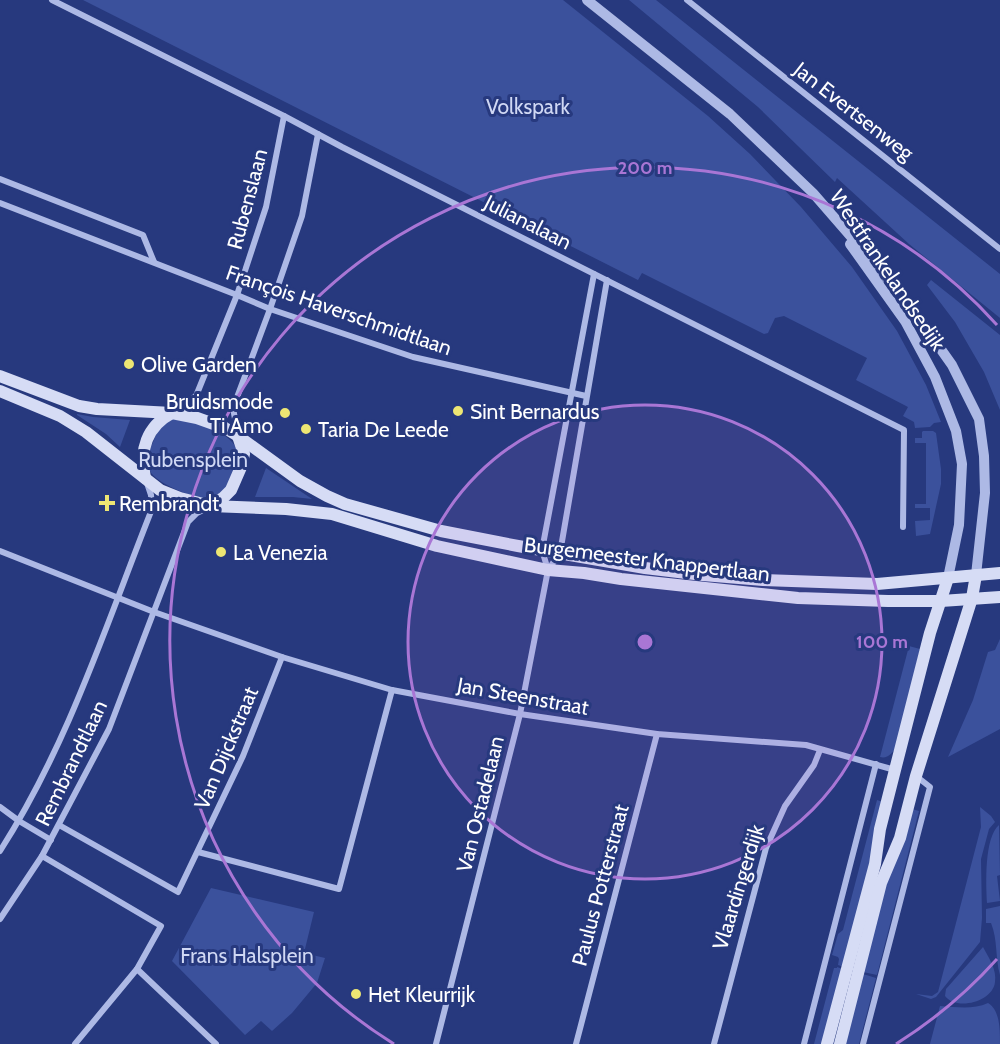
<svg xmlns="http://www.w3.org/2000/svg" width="1000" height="1044" font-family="Cabin,sans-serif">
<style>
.green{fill:#3b519c}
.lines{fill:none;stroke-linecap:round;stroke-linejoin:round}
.minor{stroke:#adb9e5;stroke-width:6}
.tertiary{stroke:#adb9e5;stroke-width:10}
.secondary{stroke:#d6dcf5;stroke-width:12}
.ring{fill:none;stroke:#a976d5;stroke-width:3}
.poi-dot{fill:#ede673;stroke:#27397e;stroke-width:2}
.labels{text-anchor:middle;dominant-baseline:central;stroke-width:6;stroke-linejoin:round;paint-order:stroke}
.park-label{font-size:21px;fill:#d0d8f4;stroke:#27397e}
.street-label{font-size:21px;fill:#fff;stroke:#27397e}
.poi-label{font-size:21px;fill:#fff;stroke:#27397e;text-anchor:start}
.centre{fill:#a976d5;stroke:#27397e;stroke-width:3}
.ring-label{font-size:18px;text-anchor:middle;font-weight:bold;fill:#a976d5;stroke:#27397e;stroke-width:6;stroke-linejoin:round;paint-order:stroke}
</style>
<rect width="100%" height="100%" fill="#27397e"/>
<g class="green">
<path d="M 83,0 L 563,0 L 708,116 L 750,154 L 801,207 L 852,267 L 897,331 L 926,385 L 941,422 L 934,423 L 930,427 L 915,428 L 914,422 L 903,416 L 908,407 L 856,380 L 867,358 L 784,316 L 775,318 L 768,333 L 764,334 L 642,273 L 638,280 Z"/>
<path d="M 629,0 L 656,0 L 1000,274 L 1000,318 L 909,244 L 837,178 L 835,182 L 758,107 Z"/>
<path d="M 931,280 L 1000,335 L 1000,410 L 984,372 L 955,322 L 927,285 Z"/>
<path d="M 77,414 L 93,417 L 130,420 L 120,447 L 106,434 L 77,415 Z"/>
<path d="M 176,418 C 192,420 230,432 236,448 C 239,456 237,463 234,470 C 230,478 228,488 220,494 C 216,497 208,498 202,498 C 189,496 156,483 150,471 C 145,460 150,449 154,440 C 158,428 165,422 176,418 Z"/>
<path d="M 923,431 L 933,431 L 936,433 L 941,469 L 941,484 L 930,534 L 916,536 L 915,521 L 930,520 L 930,508 L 915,508 L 915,504 L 926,504 L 926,443 L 915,443 L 915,438 L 922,438 L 922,432 Z"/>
<path d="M 266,468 L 312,499 L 293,497 L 255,497 Z"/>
<path d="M 1000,639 L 1000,729 L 948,757 L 973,700 L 988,652 L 995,650 Z"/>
<path d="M 909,646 L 920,649 L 896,748 C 892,753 888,759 880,757 Z"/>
<path d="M 877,800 L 883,802 L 871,863 L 844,967 L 838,965 L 839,959 L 838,957 L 832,955 L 838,934 L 843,930 Z"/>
<path d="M 980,807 L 991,816 L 995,822 L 989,829 L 981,859 L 982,918 L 980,942 L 936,997 L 931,999 L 916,994 L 932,996 L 938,992 L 981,827 Z"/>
<path d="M 912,809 L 919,811 L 877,975 L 863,972 L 889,873 Z"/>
<path d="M 999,825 L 1000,875 L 997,876 L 1000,901 L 987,903 C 986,884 984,838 999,825 Z"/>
<path d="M 211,888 L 314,912 L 304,953 L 325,958 L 317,983 L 292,1013 L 272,1031 L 261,1021 L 245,1035 L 172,961 Z"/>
<path d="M 1000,906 L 1000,975 C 995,958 998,940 991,923 L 986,923 L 986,909 Z"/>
<path d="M 983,947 C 989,958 997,970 995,982 C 993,1002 956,1011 945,996 L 946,989 Z"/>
<path d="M 837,967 L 843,969 L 823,1044 L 814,1044 L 834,968 L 837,968 Z"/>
<path d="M 863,974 L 876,978 L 859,1044 L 844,1044 Z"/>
<path d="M 988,1003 C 1000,1010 1000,1029 1000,1044 L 930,1044 L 940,1006 C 956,1007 973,1010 988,1003 Z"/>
</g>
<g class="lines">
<g class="minor">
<path d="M 52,0 L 284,116 L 342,147 L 904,430 L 903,527"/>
<path d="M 687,0 L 1000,249"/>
<path d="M 0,179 L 143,235 L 154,262"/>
<path d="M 0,203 L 237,295 L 270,309 L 413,357 L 586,396"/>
<path d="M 173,412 L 196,396 L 237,295 L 266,207 L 284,116"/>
<path d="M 238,435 L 233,408 L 270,309 L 302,216 L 318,134"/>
<path d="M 0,551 L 154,612 L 282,657 L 392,690 L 520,714 L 657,734 L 806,745 L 895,770"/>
<path d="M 548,570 L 542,550 L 594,274"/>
<path d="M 0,807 L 19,821 L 51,840"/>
<path d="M 59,825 L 178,892 L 243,756 L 282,657"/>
<path d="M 0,851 C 68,745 106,625 152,509 L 151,495 L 147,483"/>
<path d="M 198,852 L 339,889 L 392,690"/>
<path d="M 42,856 L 161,926 L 137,969 L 75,1044"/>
<path d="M 0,919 L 42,856 L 109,729 L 188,522 L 197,513 L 209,507"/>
<path d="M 137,969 L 216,1044"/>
<path d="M 436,1044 L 520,714 L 548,570 L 560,553 L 607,280"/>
<path d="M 576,1044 L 657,734"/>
<path d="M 714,1044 L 766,848 L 785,806 L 814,765 L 820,750"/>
<path d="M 804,1044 L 876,764"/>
<path d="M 863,1044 L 930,787 L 916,776"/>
</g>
<g class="tertiary">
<path d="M 587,0 L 730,114 L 813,193 L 906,300 L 952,365 L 979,419 L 984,456 L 985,493 L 976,575"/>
<path d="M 850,244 L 905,321 L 935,377 L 956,431 L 962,464 L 959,525 L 948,578"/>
</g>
<g class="secondary">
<path d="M 0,376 L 79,406 L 97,409 L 172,413 L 197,418 L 225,428 L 238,436 L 300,481 L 327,496 L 345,504 L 441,531 L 518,546 L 645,568 L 703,575 L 763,580 L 877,584 L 1000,573"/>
<path d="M 0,391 L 60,416 L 86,432 L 160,490 L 180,498 L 211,506 L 286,509 L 332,514 L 437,546 L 548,570 L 584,573 L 621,579 L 798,598 L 888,601 L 941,601 L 1000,597"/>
<path d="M 145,478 C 139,450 147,426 172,413"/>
<path d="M 211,505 L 223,498 L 231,490 L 241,467 L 244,454 L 238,436"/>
<path d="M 827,1044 L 875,864 L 880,829 L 895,770 L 930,633 L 948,578"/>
<path d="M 840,1044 L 881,883 L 900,838 L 916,776 L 972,598 L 976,575"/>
</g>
</g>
<circle cx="645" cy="642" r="237" fill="#a976d5" fill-opacity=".12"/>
<g class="ring">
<circle cx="645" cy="642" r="237"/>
<path d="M997 959A474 474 0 0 1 896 1044M394 1044A474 474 0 1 1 997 325"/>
</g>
<g class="poi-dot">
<circle cx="129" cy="364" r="6"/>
<circle cx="458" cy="411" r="6"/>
<circle cx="285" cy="413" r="6"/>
<circle cx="306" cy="429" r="6"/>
<path d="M104 494h6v6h6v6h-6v6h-6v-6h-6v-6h6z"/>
<circle cx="221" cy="552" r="6"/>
<circle cx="356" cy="994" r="6"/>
</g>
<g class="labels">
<g class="park-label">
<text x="528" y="106">Volkspark</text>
<text x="193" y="459">Rubensplein</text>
<text x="247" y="955">Frans Halsplein</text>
</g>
<g class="street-label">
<text transform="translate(854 111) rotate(38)">Jan Evertsenweg</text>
<text transform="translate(247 199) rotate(-75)">Rubenslaan</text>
<text transform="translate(528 222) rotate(27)">Julianalaan</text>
<text transform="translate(888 270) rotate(56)">Westfrankelandsedijk</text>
<text transform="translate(339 310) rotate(19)">François Haverschmidtlaan</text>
<text transform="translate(647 559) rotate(7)">Burgemeester Knappertlaan</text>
<text transform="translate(523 696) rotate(10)">Jan Steenstraat</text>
<text transform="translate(226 748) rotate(-67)">Van Dijckstraat</text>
<text transform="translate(71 763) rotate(-64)">Rembrandtlaan</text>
<text transform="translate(480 804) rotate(-76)">Van Ostadelaan</text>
<text transform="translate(600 885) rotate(-75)">Paulus Potterstraat</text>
<text transform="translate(738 887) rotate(-73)">Vlaardingerdijk</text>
</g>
<g class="poi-label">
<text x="141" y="364">Olive Garden</text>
<text x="273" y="401" text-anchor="end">Bruidsmode<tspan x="273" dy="24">Ti Amo</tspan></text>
<text x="470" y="411">Sint Bernardus</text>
<text x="318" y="429">Taria De Leede</text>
<text x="119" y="503">Rembrandt</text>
<text x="233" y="552">La Venezia</text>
<text x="368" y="994">Het Kleurrijk</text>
</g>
</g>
<circle cx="645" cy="642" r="9" class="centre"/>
<g class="ring-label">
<text x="645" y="174">200 m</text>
<text x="882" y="648">100 m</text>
</g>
</svg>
